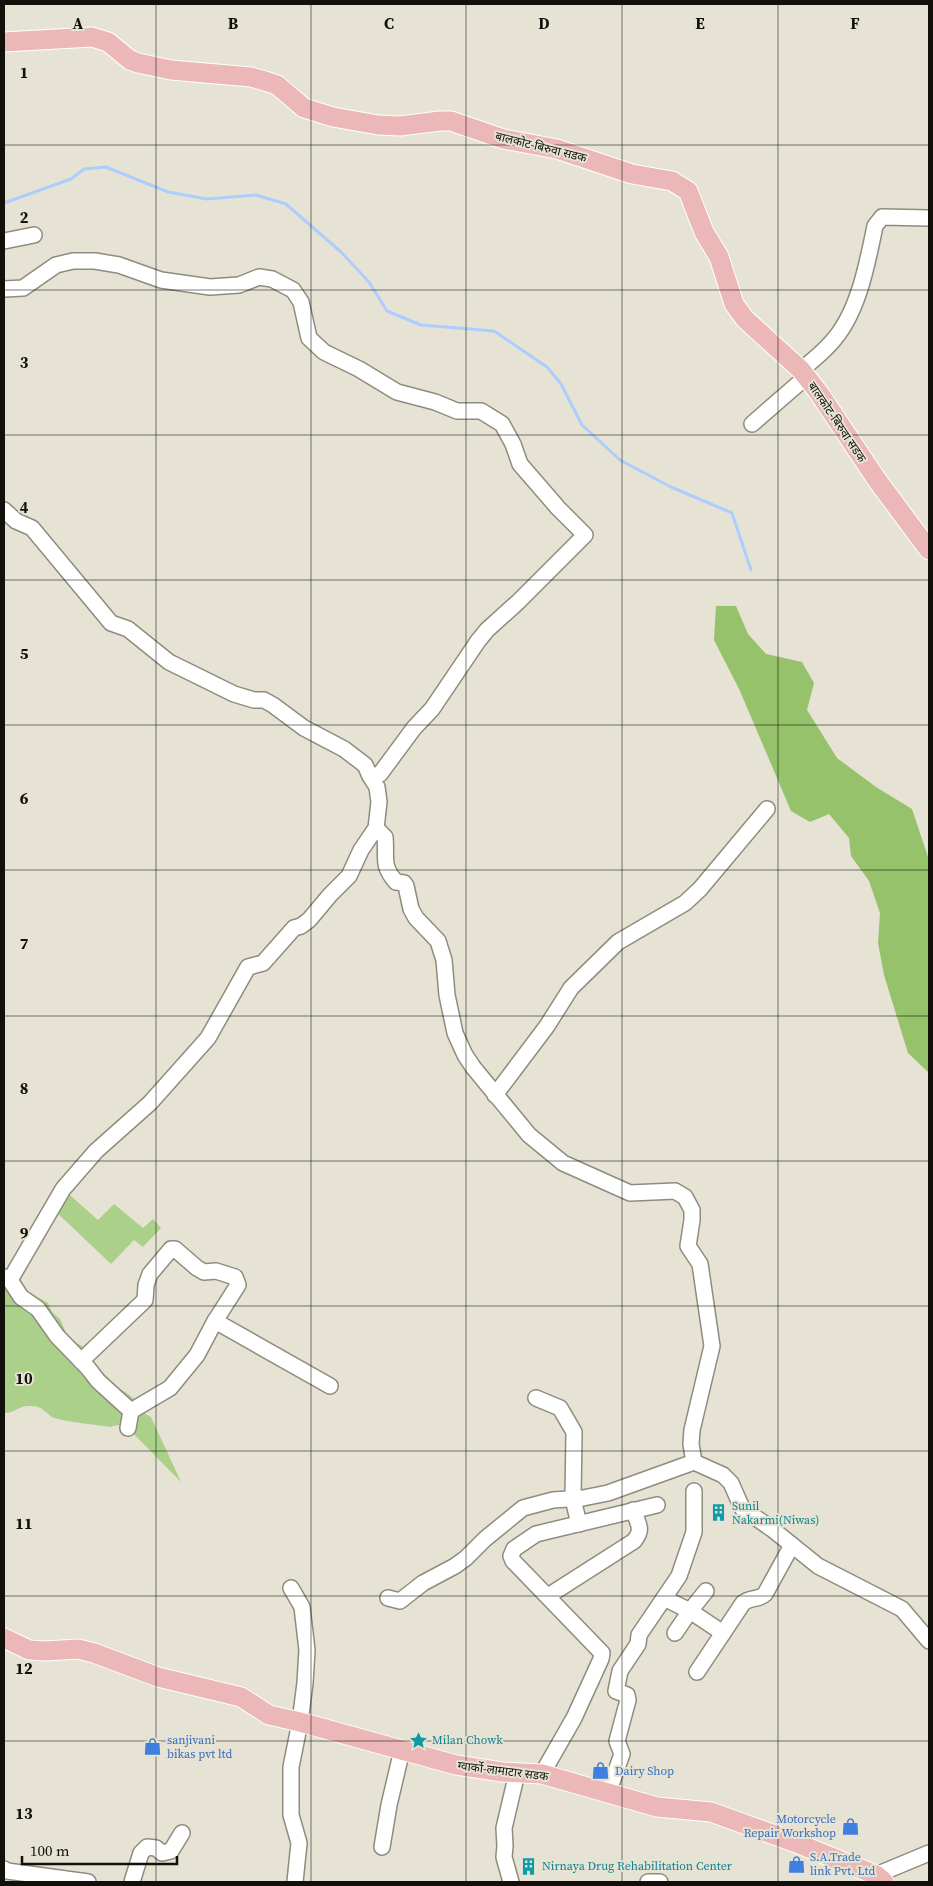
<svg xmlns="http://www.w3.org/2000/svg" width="933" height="1886" font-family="'Source Serif 4','Noto Sans Devanagari',serif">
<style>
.green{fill:#aad089}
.forest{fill:#95c26b}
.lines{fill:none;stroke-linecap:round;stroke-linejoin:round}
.stream{stroke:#adcefd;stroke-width:3}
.minor-casing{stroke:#8f8c7e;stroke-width:18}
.major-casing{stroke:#fff;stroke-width:21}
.minor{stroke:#fff;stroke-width:15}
.major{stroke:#ecb7b7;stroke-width:19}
.grid{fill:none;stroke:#11100b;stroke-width:1;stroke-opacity:0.55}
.labels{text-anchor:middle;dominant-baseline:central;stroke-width:4;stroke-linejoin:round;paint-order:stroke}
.street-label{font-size:12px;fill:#11100b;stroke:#e6e3d4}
.culture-label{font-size:12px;fill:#0d838f;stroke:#e6e3d4;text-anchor:start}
.shop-label{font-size:12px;fill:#366cbe;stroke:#e6e3d4;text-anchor:start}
.grid-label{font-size:16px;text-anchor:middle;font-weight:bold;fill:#11100b;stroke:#e6e3d4;stroke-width:4;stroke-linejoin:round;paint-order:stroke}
</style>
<rect width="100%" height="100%" fill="#e6e3d4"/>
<g class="green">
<path d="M 63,1189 L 98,1220 L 114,1204 L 143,1228 L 153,1219 L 161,1228 L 143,1247 L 134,1240 L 111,1264 L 51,1207 Z"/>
<path d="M 4,1277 L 48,1303 L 52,1312 L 60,1319 L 68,1337 L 89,1351 L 94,1363 L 114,1385 L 128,1394 L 138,1403 L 144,1413 L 151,1417 L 181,1482 L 128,1428 L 118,1425 L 110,1427 C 98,1425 59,1421 52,1417 C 44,1411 41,1405 29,1406 C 18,1406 15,1413 4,1413 Z"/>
</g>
<path class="forest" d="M 716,606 L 736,606 L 748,634 L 766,654 L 802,662 L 814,683 L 807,710 L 837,758 L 876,787 L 912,809 L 929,860 L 929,1073 L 908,1053 L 884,975 L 878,943 L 880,913 L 869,881 L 851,856 L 849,838 L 829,814 L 810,822 L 791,811 L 740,691 L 714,640 Z"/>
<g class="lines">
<path class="stream" d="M 4,203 L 71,179 L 84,169 L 106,167 L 168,192 L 207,199 L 256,195 L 286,204 L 341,252 L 369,282 L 387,311 L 421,325 L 494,331 L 547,367 L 561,384 L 582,425 L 620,460 L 671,487 L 732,513 L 751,570"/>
<defs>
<g id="minor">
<path d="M 4,241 L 34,235"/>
<path d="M 4,289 L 23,288 L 56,265 L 73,261 L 95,261 L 119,265 L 161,280 L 210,287 L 239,285 L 259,277 L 272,279 L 293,290 L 301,302 L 309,338 L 324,352 L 359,369 L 397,392 L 435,402 L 457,411 L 481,411 L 502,424 L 513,444 L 520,464 L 558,508 L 585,535 L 518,602 L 487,630 L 478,641 L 432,709 L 414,728 L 380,774 L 370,776 L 377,787 L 379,802 L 376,828 L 361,850 L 349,876 L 330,895 L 309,920 L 301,926 L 294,928 L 263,963 L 248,967 L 208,1038 L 150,1103 L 96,1151 L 63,1189 L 10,1280 L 4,1277"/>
<path d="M 801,370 C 811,362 821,354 830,344 C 858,315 867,265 875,226 L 882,217 L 929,218"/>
<path d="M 752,424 L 806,377"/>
<path d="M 4,510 L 16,521 L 32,528 L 111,623 L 128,629 L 169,662 L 234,694 L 254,700 L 264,700 L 273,705 L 304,728 L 344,749 L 365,765 L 370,776"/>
<path d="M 376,828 L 385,837 C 387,858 381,865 396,882 L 404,883 L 406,886 L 411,909 L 416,918 L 438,941 L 444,960 L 447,995 L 455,1033 L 465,1055 L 473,1067 L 529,1135 L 563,1163 L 630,1193 L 675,1191 L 685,1197 L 692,1210 L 692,1220 L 688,1246 L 700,1264 L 712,1346 L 692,1430 L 691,1444 L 694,1462 L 723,1475 L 731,1483 L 742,1508 L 772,1529 L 818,1566 L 902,1609 L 929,1641"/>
<path d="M 495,1095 L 547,1026 L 571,988 L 618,942 L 685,903 L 700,889 L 767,809"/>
<path d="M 10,1280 L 21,1297 L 38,1309 L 57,1336 L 88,1368 L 98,1381 L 131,1411 L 128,1428"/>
<path d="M 215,1321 L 330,1386"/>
<path d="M 81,1361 L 145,1300 L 146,1285 L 150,1274 L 171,1249 L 175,1249 L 197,1268 L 204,1272 L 216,1271 L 235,1277 L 238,1285 L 215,1321 L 197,1355 L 170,1388 L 131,1411"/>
<path d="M 536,1398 L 560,1408 L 574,1432 L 573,1499 L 579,1524"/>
<path d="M 291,1588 L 302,1607 L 307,1650 L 305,1683 L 300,1722 L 291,1767 L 291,1815 L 299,1843 L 295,1882"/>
<path d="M 548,1596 L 634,1541 C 644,1529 638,1524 633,1510"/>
<path d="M 388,1598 L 400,1601 L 423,1583 L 455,1566 L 466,1558 L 485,1539 L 523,1508 L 553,1500 L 583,1498 L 608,1493 L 694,1462"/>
<path d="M 664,1598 L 690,1611 L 723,1633"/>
<path d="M 675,1633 L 690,1611 L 706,1591"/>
<path d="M 697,1672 L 743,1603 C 750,1597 759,1600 765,1594 L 792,1545"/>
<path d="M 542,1774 L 574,1718 L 601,1659 L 602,1653 L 513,1561 L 511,1556 L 514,1549 L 536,1534 L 657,1505"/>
<path d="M 608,1793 L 622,1754 L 617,1741 L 628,1700 L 627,1695 L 616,1691 L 620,1671 L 638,1644 L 639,1635 L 679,1576 L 694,1532 L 694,1491"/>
<path d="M 382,1847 L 389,1805 L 402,1750"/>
<path d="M 4,1869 L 7,1871 L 88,1882"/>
<path d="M 876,1875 L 929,1853"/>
<path d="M 132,1882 L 141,1853 L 147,1847 L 156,1848 L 162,1853 L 171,1851 L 182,1833"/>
<path d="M 511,1882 L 504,1857 L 505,1846 L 504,1828 L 517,1773"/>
<path d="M 648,1882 L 660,1882"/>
</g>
<g id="major">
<path d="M 4,42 L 92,37 L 108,42 L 130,60 L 138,63 L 171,70 L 251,77 L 265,81 L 277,85 L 304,108 L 333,117 L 378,125 L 400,126 L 440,121 L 451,121 L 503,139 L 557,149 L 632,174 L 672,181 L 688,191 L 704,232 L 719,257 L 734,304 L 745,319 L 801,370 L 819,393 L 877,480 L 929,550"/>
<path d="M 4,1638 L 29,1650 L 45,1651 L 78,1649 L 94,1653 L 158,1677 L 241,1697 L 269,1715 L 300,1722 L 456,1765 L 502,1772 L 542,1774 L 657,1807 L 711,1812 L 794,1842 L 876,1875 L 884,1882"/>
</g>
</defs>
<use href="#minor" class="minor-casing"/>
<use href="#major" class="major-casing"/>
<use href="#minor" class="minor"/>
<use href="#major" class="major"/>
</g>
<path class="grid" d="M 156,4 L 156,1882M 311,4 L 311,1882M 466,4 L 466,1882M 622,4 L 622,1882M 778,4 L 778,1882M 4,145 L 929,145M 4,290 L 929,290M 4,435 L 929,435M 4,580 L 929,580M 4,725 L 929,725M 4,870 L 929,870M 4,1016 L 929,1016M 4,1161 L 929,1161M 4,1306 L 929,1306M 4,1451 L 929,1451M 4,1596 L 929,1596M 4,1741 L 929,1741"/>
<defs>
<symbol id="building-bare" viewBox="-9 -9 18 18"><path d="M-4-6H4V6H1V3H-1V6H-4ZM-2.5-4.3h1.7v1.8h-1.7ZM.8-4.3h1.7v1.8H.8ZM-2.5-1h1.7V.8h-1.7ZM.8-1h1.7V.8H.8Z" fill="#0f9aa8" stroke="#e6e3d4" stroke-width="2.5" paint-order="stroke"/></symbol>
<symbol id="sight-bare" viewBox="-9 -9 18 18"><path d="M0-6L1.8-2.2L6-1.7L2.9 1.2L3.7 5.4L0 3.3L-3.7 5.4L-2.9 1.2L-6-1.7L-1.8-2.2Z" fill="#0f9aa8" stroke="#e6e3d4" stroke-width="2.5" paint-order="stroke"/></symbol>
<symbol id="shop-bare" viewBox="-9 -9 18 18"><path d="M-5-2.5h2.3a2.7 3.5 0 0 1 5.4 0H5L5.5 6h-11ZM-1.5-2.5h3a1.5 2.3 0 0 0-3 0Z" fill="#3f7fe0" stroke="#e6e3d4" stroke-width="2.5" paint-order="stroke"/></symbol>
</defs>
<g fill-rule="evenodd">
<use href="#building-bare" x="706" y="1500" width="25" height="25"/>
<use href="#sight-bare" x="406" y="1728" width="25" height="25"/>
<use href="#shop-bare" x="140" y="1734" width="25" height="25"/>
<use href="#shop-bare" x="588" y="1758" width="25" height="25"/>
<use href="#shop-bare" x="838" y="1814" width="25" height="25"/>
<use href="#shop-bare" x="784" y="1852" width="25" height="25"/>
<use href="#building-bare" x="516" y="1854" width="25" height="25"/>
</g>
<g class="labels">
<g class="street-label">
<text transform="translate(541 147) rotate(14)">बालकोट-बिरुवा सडक</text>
<text transform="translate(837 422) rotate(56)">बालकोट-बिरुवा सडक</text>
<text transform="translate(503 1771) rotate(7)">ग्वार्को-लामाटार सडक</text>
</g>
<g class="culture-label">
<text x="732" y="1506">Sunil<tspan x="732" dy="14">Nakarmi(Niwas)</tspan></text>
<text x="432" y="1740">Milan Chowk</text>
<text x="542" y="1866">Nirnaya Drug Rehabilitation Center</text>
</g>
<g class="shop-label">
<text x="167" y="1740">sanjivani<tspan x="167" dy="14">bikas pvt ltd</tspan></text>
<text x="615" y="1771">Dairy Shop</text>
<text x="836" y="1819" text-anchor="end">Motorcycle<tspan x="836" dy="14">Repair Workshop</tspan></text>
<text x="810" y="1857">S.A.Trade<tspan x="810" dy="14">link Pvt. Ltd</tspan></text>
</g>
</g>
<g class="grid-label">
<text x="78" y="29">A</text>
<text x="233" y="29">B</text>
<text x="389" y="29">C</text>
<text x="544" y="29">D</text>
<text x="700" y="29">E</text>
<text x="855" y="29">F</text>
<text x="24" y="78">1</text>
<text x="24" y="223">2</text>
<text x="24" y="368">3</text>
<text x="24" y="513">4</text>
<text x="24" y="659">5</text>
<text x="24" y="804">6</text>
<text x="24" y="949">7</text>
<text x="24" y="1094">8</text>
<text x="24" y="1239">9</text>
<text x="24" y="1384">10</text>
<text x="24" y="1529">11</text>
<text x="24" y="1674">12</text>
<text x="24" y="1819">13</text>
</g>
<rect width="933" height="1886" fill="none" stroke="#11100b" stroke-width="10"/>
<path d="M22 1856v8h155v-8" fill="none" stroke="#11100b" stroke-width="2.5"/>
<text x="30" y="1856" font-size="15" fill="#11100b" stroke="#e6e3d4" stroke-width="4" paint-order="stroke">100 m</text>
</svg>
